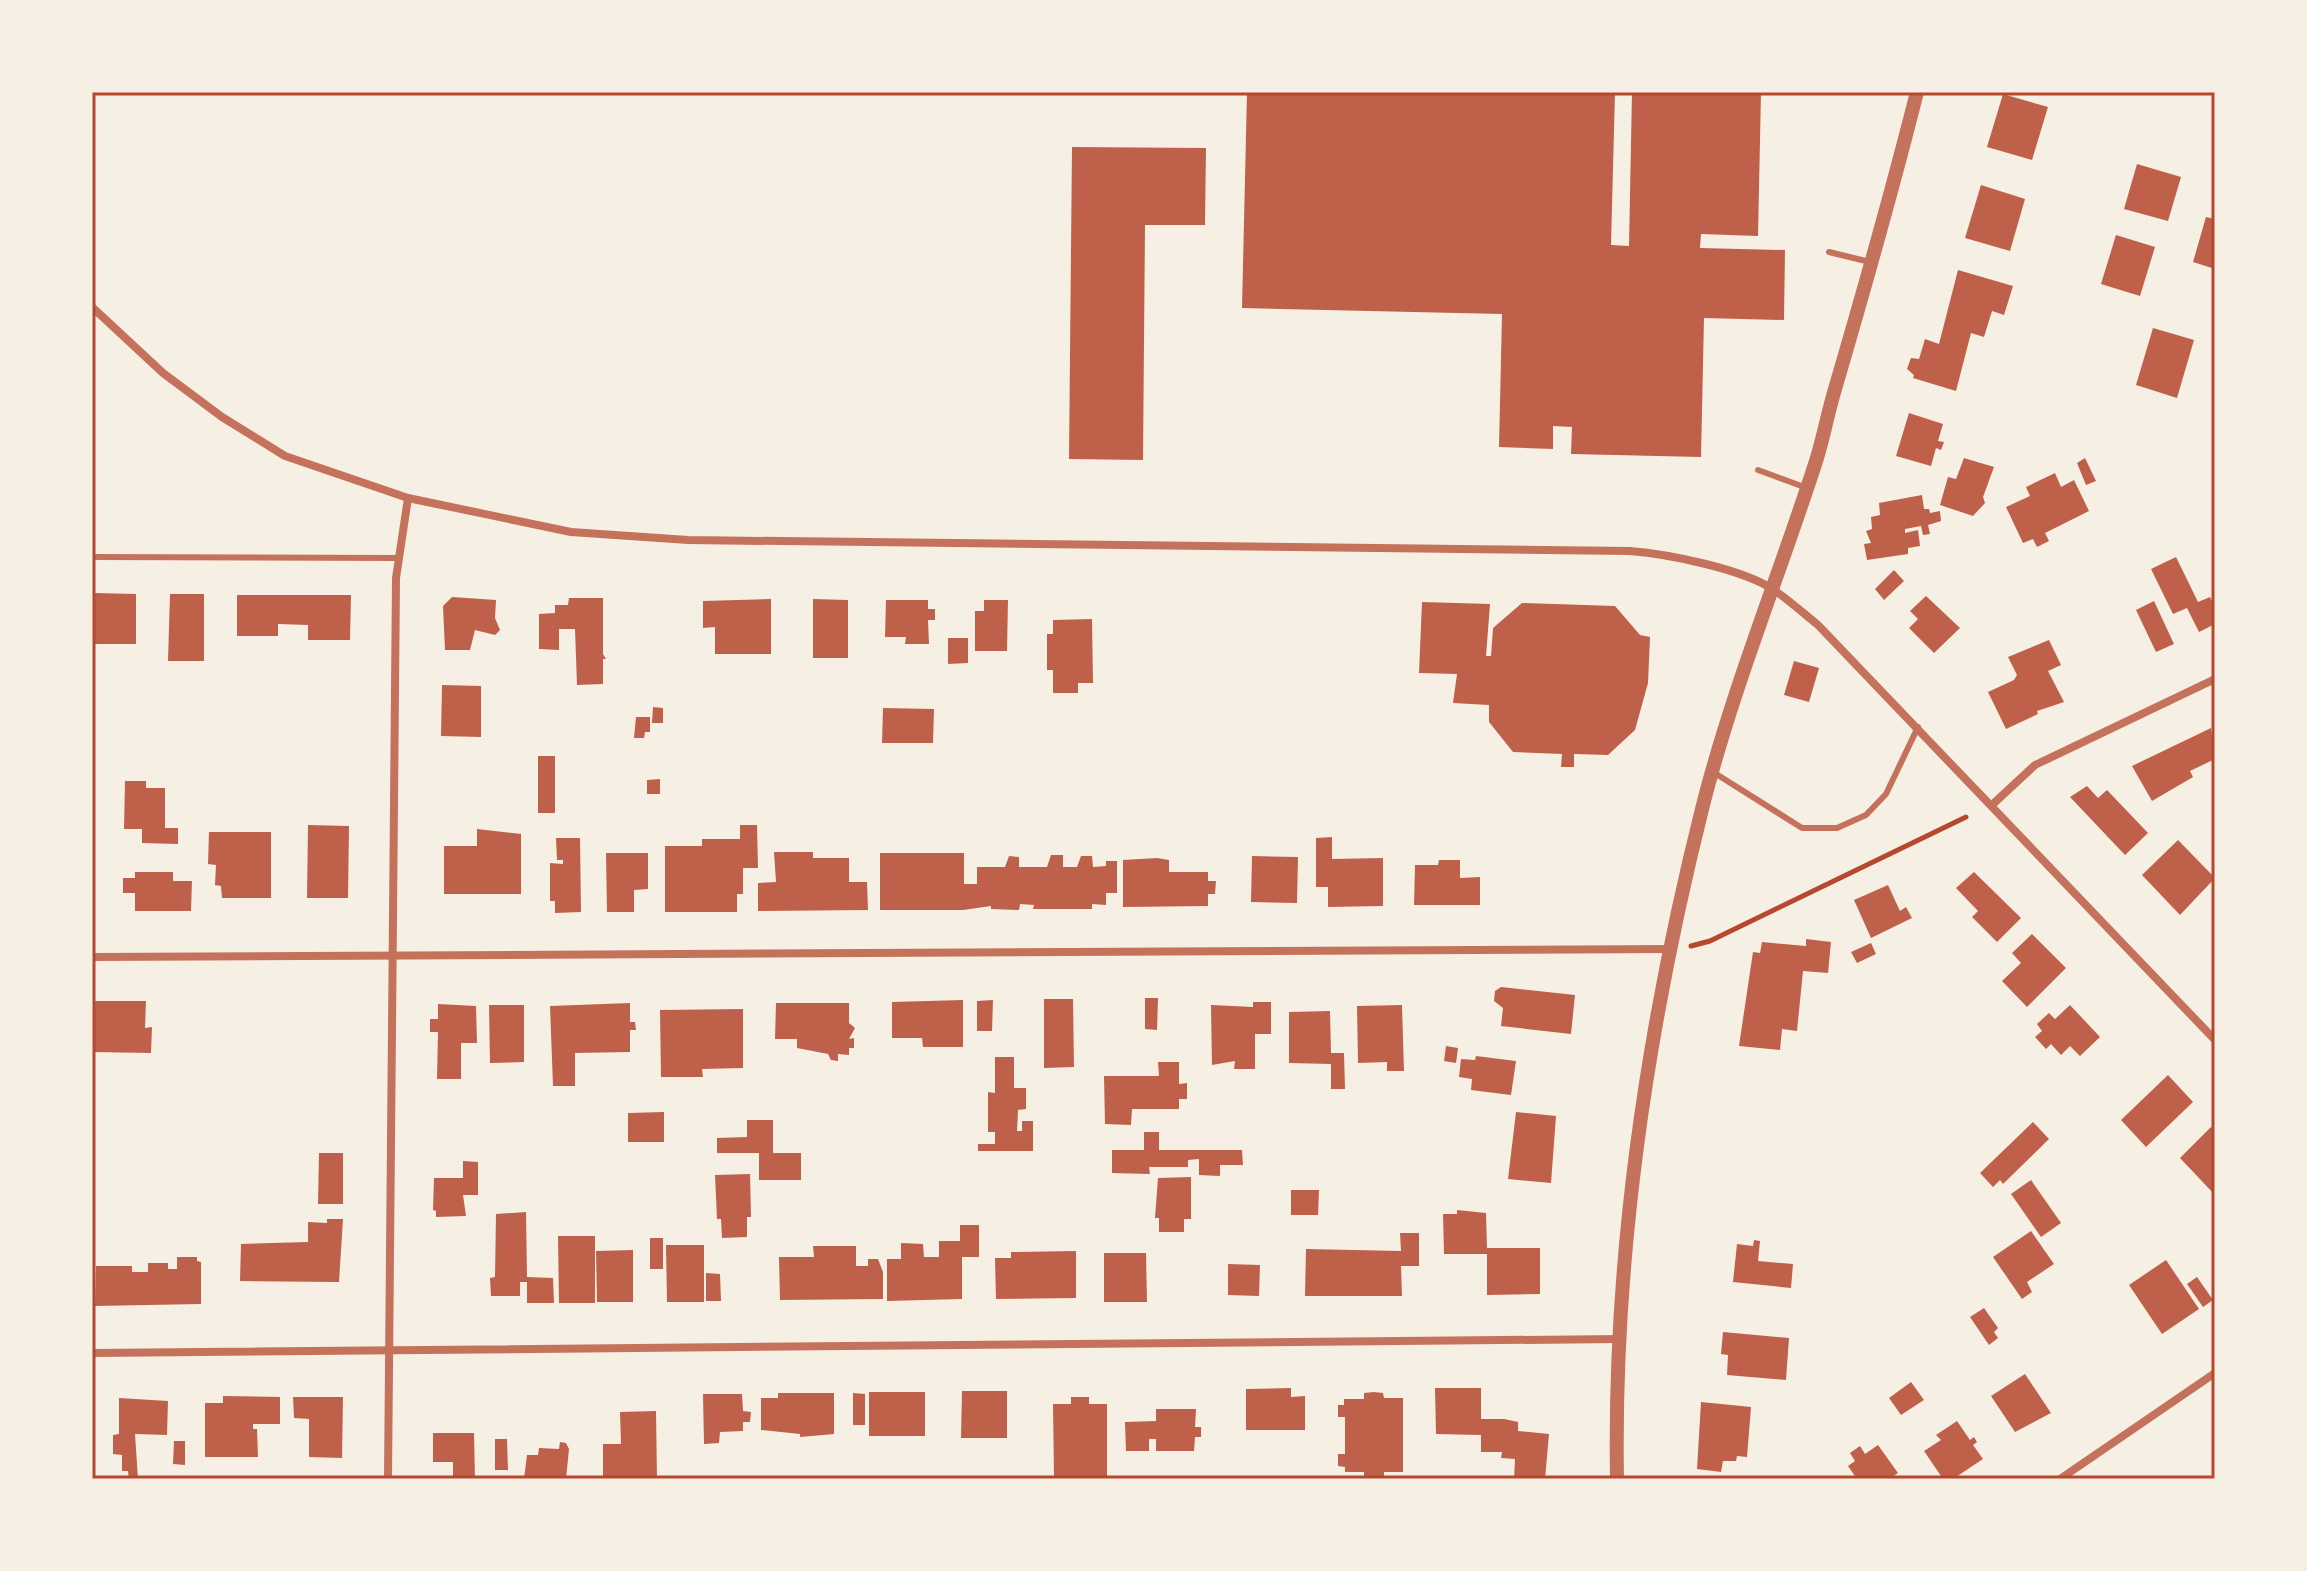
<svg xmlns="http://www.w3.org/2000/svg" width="2307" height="1571" font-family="'Open Sans',sans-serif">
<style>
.building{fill:#bf614a}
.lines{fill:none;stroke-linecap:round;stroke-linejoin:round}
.path{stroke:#b5482f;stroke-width:5}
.service{stroke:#c5725c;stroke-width:6}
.minor{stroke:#c5725c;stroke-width:8}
.tertiary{stroke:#c5725c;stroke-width:14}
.neatline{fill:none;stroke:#b5482f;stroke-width:3}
</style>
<rect width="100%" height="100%" fill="#f6efe4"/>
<g class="building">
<path d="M 1247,92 L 1615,92 L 1611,245 L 1629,246 L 1632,92 L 1761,92 L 1758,236 L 1701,234 L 1700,248 L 1785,250 L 1784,320 L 1704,318 L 1701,457 L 1571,454 L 1572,427 L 1553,426 L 1553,449 L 1499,447 L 1502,314 L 1242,308 Z"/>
<path d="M 2003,94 L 2048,107 L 2032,160 L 1987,147 Z"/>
<path d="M 1072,147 L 1206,148 L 1205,225 L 1145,225 L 1143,460 L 1069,459 Z"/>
<path d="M 2137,164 L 2181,177 L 2168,221 L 2124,209 Z"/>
<path d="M 1981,185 L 2025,199 L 2010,251 L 1965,238 Z"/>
<path d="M 2206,217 L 2215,219 L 2215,269 L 2193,262 Z"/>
<path d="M 2116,235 L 2155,247 L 2140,296 L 2101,284 Z"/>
<path d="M 1958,270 L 2013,286 L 2004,315 L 1992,311 L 1984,337 L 1971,333 L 1956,391 L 1913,378 L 1914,375 L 1907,369 L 1911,358 L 1919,359 L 1925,339 L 1939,344 Z"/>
<path d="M 2153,328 L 2194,340 L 2177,398 L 2136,385 Z"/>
<path d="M 1909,413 L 1943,424 L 1938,441 L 1944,442 L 1941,450 L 1936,448 L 1931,466 L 1896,456 Z"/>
<path d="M 1964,458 L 1994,467 L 1983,497 L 1985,503 L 1973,516 L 1940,505 L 1948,477 L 1956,479 Z"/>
<path d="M 2085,458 L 2096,481 L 2086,485 L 2077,463 Z"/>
<path d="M 2055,473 L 2061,487 L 2074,480 L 2089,511 L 2045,533 L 2049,541 L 2037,547 L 2033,539 L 2023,543 L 2006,507 L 2030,496 L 2026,487 Z"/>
<path d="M 1922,495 L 1924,509 L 1929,509 L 1930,513 L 1940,511 L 1941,521 L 1928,525 L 1930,534 L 1923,535 L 1921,526 L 1905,529 L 1905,533 L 1918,530 L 1920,546 L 1908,548 L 1908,554 L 1867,560 L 1864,544 L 1871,543 L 1866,531 L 1872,529 L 1871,517 L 1880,515 L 1879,503 Z"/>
<path d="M 2176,557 L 2198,602 L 2210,597 L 2215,608 L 2215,624 L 2199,632 L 2187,608 L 2173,614 L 2151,569 Z"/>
<path d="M 1894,570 L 1904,581 L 1884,600 L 1875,589 Z"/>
<path d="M 94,593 L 136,594 L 136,644 L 93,644 Z"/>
<path d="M 170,594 L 204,594 L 204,661 L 168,661 Z"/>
<path d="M 237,595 L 351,595 L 350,640 L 308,640 L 308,625 L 278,624 L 278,636 L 237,636 Z"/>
<path d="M 1926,596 L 1960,628 L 1934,653 L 1909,628 L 1918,619 L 1910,611 Z"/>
<path d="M 452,597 L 496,600 L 495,618 L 500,630 L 495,635 L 475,630 L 470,650 L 445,650 L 443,606 Z"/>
<path d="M 569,598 L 603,598 L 603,654 L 606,659 L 603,659 L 603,684 L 577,685 L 575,629 L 559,629 L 559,650 L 539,649 L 539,614 L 555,613 L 555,605 L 568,605 Z"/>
<path d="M 771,599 L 771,654 L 715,654 L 715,627 L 703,628 L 703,601 Z"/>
<path d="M 813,599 L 848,600 L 848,658 L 813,658 Z"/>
<path d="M 886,600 L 928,600 L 928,609 L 935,609 L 935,620 L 928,620 L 929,644 L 905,644 L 906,637 L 885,637 Z"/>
<path d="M 984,600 L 1008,600 L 1007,651 L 975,651 L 975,611 L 984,611 Z"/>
<path d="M 2154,601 L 2174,644 L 2156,652 L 2136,610 Z"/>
<path d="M 1422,602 L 1490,604 L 1486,656 L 1491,656 L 1493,628 L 1522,603 L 1615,606 L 1640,635 L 1650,637 L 1648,683 L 1635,730 L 1608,755 L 1574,754 L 1574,767 L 1561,767 L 1562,754 L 1513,752 L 1489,722 L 1489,705 L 1453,703 L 1457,674 L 1419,673 Z"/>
<path d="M 1092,619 L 1093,683 L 1078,683 L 1078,693 L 1053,693 L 1053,670 L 1047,670 L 1047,634 L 1053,634 L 1053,620 Z"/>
<path d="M 948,638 L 968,638 L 968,663 L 948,664 Z"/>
<path d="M 2049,640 L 2061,665 L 2048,671 L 2064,702 L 2037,711 L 2038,714 L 2006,729 L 1988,692 L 2014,680 L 2017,675 L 2008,657 Z"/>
<path d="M 1794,661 L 1819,668 L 1809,702 L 1784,695 Z"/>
<path d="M 442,685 L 481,686 L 481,737 L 441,736 Z"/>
<path d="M 653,707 L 663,708 L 663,723 L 652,723 Z"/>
<path d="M 883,708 L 934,709 L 933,743 L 882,743 Z"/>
<path d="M 636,717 L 650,717 L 650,732 L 645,732 L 644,738 L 634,738 Z"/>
<path d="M 2211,728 L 2215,759 L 2190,771 L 2193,777 L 2152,801 L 2132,766 Z"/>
<rect x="538" y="756" width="17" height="57"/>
<path d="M 660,779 L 660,794 L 647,794 L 647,780 Z"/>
<path d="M 125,781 L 146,781 L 146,788 L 165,788 L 165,828 L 178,828 L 178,844 L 142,843 L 142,829 L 124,829 Z"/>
<path d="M 2087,786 L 2098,798 L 2107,790 L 2148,833 L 2125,855 L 2070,797 Z"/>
<path d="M 308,825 L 349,826 L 348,898 L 307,898 Z"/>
<path d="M 740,825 L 757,825 L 758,868 L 743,868 L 743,894 L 737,894 L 737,912 L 665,912 L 665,846 L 702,846 L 702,839 L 740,839 Z"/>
<path d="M 477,829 L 521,834 L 521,894 L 444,894 L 444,846 L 477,846 Z"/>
<path d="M 209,832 L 271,832 L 271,898 L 222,898 L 221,886 L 215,885 L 216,865 L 208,864 Z"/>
<path d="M 1332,837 L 1332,859 L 1383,858 L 1383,906 L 1328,907 L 1328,887 L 1316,887 L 1316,838 Z"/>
<path d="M 556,838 L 580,838 L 581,912 L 555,913 L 555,901 L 550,901 L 550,863 L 563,864 L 563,860 L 557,860 Z"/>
<path d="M 2178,840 L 2215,878 L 2180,915 L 2142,875 Z"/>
<path d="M 774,852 L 813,852 L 813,858 L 849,858 L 849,882 L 867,882 L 868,910 L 758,911 L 758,883 L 776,882 Z"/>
<path d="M 606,853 L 648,853 L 648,889 L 634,890 L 634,912 L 607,912 Z"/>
<path d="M 880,853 L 964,853 L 964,884 L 977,884 L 977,867 L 1005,867 L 1009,856 L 1019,857 L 1019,867 L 1047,867 L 1051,855 L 1063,855 L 1063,867 L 1077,867 L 1081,856 L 1092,856 L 1093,867 L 1106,866 L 1106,861 L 1117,861 L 1117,893 L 1106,893 L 1106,905 L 1092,904 L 1092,909 L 1033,909 L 1034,905 L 1020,904 L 1019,910 L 991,909 L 991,906 L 963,910 L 880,910 Z"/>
<path d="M 1252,856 L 1298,857 L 1297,903 L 1251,902 Z"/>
<path d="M 1157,858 L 1169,860 L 1169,872 L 1208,872 L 1208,881 L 1216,881 L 1215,894 L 1208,894 L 1208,906 L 1123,907 L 1123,860 Z"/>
<path d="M 1439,860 L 1460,860 L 1460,878 L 1480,877 L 1480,905 L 1414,905 L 1415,865 L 1438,865 Z"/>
<path d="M 135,872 L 173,872 L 173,881 L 192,881 L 191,911 L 135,911 L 135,893 L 123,893 L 123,878 L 135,878 Z"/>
<path d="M 1974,872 L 2021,918 L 1997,942 L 1972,917 L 1978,911 L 1956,888 Z"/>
<path d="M 1888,885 L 1900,911 L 1906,907 L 1912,918 L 1871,938 L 1854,900 Z"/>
<path d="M 2032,934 L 2066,968 L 2027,1007 L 2002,981 L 2021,963 L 2012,953 Z"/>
<path d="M 1806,939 L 1831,942 L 1828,973 L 1803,971 L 1797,1031 L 1782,1029 L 1780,1050 L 1739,1046 L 1753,952 L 1760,953 L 1762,942 L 1806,946 Z"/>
<path d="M 1871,943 L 1876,954 L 1857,963 L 1851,952 Z"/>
<path d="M 1501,987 L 1575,995 L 1571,1034 L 1501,1026 L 1503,1008 L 1494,1001 L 1495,991 Z"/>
<path d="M 1145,998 L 1158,998 L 1157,1030 L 1145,1029 Z"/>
<path d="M 1044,999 L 1073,999 L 1074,1067 L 1044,1068 Z"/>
<path d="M 963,1000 L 963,1047 L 923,1047 L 922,1038 L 892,1038 L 892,1002 Z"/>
<path d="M 993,1000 L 992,1031 L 977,1031 L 977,1001 Z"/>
<path d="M 92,1001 L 146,1001 L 145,1028 L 152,1027 L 151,1053 L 92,1052 Z"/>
<path d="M 1253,1002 L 1271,1002 L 1271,1034 L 1255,1034 L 1255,1069 L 1234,1069 L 1235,1061 L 1212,1065 L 1211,1005 L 1253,1007 Z"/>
<path d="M 630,1003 L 630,1022 L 635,1022 L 636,1030 L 630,1030 L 630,1052 L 575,1053 L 575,1086 L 553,1086 L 550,1006 Z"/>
<path d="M 776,1003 L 849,1003 L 849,1023 L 855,1028 L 849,1039 L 854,1038 L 854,1048 L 849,1048 L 849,1055 L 838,1054 L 838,1061 L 831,1060 L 828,1054 L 797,1048 L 797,1039 L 775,1039 Z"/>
<path d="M 438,1004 L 476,1006 L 477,1043 L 461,1043 L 461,1079 L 437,1079 L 438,1032 L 430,1032 L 430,1019 L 438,1019 Z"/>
<path d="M 489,1005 L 524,1005 L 524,1062 L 490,1063 Z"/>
<path d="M 1402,1005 L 1404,1071 L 1387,1071 L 1387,1062 L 1358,1063 L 1357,1006 Z"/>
<path d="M 2070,1005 L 2100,1037 L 2080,1056 L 2070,1046 L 2061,1055 L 2051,1044 L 2046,1049 L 2035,1037 L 2042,1031 L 2037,1024 L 2049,1013 L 2055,1019 Z"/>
<path d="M 743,1009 L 743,1068 L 702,1069 L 703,1077 L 661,1077 L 660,1010 Z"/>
<path d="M 1330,1011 L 1331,1053 L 1344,1053 L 1345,1089 L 1331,1089 L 1331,1064 L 1289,1063 L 1289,1012 Z"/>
<path d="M 1446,1046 L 1458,1048 L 1456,1063 L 1444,1061 Z"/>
<path d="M 1476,1056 L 1516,1061 L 1511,1095 L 1471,1090 L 1472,1079 L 1459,1077 L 1461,1059 L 1475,1060 Z"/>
<path d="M 995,1057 L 1014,1057 L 1014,1088 L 1026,1088 L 1026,1109 L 1018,1110 L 1017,1131 L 1022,1131 L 1022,1121 L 1033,1121 L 1033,1151 L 978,1151 L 978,1144 L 995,1144 L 995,1132 L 988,1132 L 988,1092 L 995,1093 Z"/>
<path d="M 1158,1062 L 1179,1062 L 1179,1084 L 1187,1083 L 1187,1099 L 1179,1099 L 1179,1109 L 1132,1109 L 1131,1125 L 1105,1124 L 1104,1076 L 1159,1076 Z"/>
<path d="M 2168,1075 L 2193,1102 L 2146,1147 L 2121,1120 Z"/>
<path d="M 664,1112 L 664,1142 L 628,1142 L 628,1113 Z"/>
<path d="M 1516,1112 L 1556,1116 L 1551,1183 L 1508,1179 Z"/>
<path d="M 747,1120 L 773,1120 L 773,1153 L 801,1153 L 801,1180 L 759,1180 L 759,1153 L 717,1153 L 717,1138 L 747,1137 Z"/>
<path d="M 2033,1122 L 2049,1139 L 2003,1184 L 2000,1180 L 1993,1187 L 1980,1173 Z"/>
<path d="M 2211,1127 L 2215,1131 L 2215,1195 L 2180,1158 Z"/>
<path d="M 1144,1132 L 1159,1132 L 1159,1150 L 1242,1150 L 1243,1165 L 1220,1165 L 1220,1176 L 1199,1175 L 1199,1159 L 1188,1160 L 1188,1167 L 1149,1167 L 1150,1174 L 1112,1173 L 1112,1150 L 1144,1150 Z"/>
<path d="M 319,1153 L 343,1153 L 343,1204 L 318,1204 Z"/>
<path d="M 463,1161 L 478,1162 L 478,1195 L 463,1195 L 466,1216 L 436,1217 L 436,1211 L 433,1210 L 434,1178 L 463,1178 Z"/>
<path d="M 750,1174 L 751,1217 L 747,1217 L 747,1237 L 722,1238 L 721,1219 L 717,1219 L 715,1175 Z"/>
<path d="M 1191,1177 L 1191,1219 L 1184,1219 L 1184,1232 L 1159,1232 L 1159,1218 L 1155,1218 L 1158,1178 Z"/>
<path d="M 2031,1180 L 2061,1223 L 2041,1237 L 2011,1194 Z"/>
<path d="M 1291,1190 L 1319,1190 L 1318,1215 L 1291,1215 Z"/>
<path d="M 1457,1210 L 1486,1213 L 1487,1248 L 1540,1248 L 1540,1294 L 1487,1295 L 1487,1254 L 1444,1254 L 1443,1214 L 1457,1214 Z"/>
<path d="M 526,1212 L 527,1277 L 553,1278 L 554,1303 L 527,1303 L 527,1282 L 520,1282 L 520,1296 L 491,1296 L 490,1278 L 495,1277 L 496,1214 Z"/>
<path d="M 327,1219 L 343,1219 L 339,1282 L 240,1281 L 241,1244 L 308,1242 L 308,1222 L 327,1223 Z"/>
<path d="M 960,1225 L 979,1225 L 979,1257 L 962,1257 L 962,1299 L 887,1301 L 887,1259 L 901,1259 L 901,1243 L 923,1244 L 924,1257 L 939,1257 L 939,1241 L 960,1241 Z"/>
<path d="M 2031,1231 L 2054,1264 L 2027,1282 L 2032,1292 L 2022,1299 L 1993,1257 Z"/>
<path d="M 1400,1233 L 1419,1233 L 1419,1266 L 1401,1266 L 1402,1296 L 1305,1296 L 1306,1249 L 1401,1251 Z"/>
<path d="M 558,1236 L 595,1236 L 595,1303 L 559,1303 Z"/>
<rect x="650" y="1238" width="13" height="31"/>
<path d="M 1754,1240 L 1760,1241 L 1758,1261 L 1793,1264 L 1791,1288 L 1733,1282 L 1737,1244 L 1753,1246 Z"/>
<path d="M 666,1245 L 704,1245 L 704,1302 L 667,1302 Z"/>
<path d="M 813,1246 L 856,1246 L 856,1266 L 868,1266 L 868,1259 L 878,1259 L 883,1272 L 883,1299 L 780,1300 L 779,1257 L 814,1257 Z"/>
<path d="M 633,1250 L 633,1302 L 597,1302 L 596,1251 Z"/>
<path d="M 1076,1251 L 1076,1298 L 996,1299 L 995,1258 L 1011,1258 L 1011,1252 Z"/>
<path d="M 1104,1253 L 1146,1253 L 1147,1302 L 1104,1302 Z"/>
<path d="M 177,1257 L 197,1257 L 197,1261 L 201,1262 L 201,1304 L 95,1306 L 96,1266 L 132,1266 L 132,1272 L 148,1272 L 148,1263 L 168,1263 L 168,1269 L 177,1269 Z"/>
<path d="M 2166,1260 L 2199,1309 L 2162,1334 L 2129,1285 Z"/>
<path d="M 1228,1264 L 1260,1265 L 1259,1296 L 1228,1295 Z"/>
<path d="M 706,1273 L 720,1274 L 721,1301 L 706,1301 Z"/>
<path d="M 2197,1277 L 2213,1300 L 2203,1307 L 2187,1284 Z"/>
<path d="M 1984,1308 L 1998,1328 L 1994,1332 L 1998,1338 L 1989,1345 L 1970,1317 Z"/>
<path d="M 1723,1332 L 1789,1338 L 1786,1380 L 1727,1375 L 1728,1355 L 1721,1354 Z"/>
<path d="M 2025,1374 L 2051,1413 L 2015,1432 L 1991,1396 Z"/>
<path d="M 1911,1382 L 1924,1400 L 1901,1415 L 1889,1398 Z"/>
<path d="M 1291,1388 L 1291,1397 L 1305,1396 L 1305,1430 L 1246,1430 L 1246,1389 Z"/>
<path d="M 1435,1388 L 1481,1388 L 1481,1419 L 1504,1419 L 1518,1422 L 1518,1431 L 1549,1434 L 1545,1479 L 1514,1479 L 1515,1459 L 1501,1458 L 1502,1452 L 1481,1452 L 1481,1435 L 1436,1434 Z"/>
<path d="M 962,1391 L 1007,1391 L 1007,1438 L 961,1438 Z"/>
<rect x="869" y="1392" width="56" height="44"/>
<path d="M 1374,1392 L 1383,1393 L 1384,1398 L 1403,1398 L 1403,1472 L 1384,1472 L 1384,1478 L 1370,1479 L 1364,1478 L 1364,1472 L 1345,1472 L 1345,1467 L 1338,1466 L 1338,1454 L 1345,1454 L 1345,1417 L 1338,1417 L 1338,1405 L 1344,1405 L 1344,1399 L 1364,1399 L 1364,1393 Z"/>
<path d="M 778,1393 L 834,1393 L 834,1434 L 800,1437 L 800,1434 L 761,1430 L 761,1398 L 778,1398 Z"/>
<path d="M 853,1393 L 865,1394 L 865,1425 L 853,1425 Z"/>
<path d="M 703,1394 L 742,1394 L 743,1411 L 751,1412 L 750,1422 L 743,1422 L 743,1431 L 720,1432 L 719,1443 L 704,1444 Z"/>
<path d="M 223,1396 L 280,1397 L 280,1424 L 253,1424 L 253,1429 L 257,1429 L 258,1457 L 205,1457 L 205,1403 L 223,1403 Z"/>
<path d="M 293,1397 L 343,1397 L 342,1458 L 309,1457 L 309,1419 L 294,1418 Z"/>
<path d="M 1071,1397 L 1089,1397 L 1089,1404 L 1107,1404 L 1107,1477 L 1054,1477 L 1053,1404 L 1071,1404 Z"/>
<path d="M 119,1398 L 168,1401 L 167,1435 L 135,1434 L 138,1479 L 129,1479 L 128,1471 L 122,1471 L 122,1455 L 113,1454 L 113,1435 L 119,1434 Z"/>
<path d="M 1701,1402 L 1751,1407 L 1747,1457 L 1737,1456 L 1736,1461 L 1723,1461 L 1721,1472 L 1697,1469 Z"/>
<path d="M 1156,1409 L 1196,1409 L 1195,1427 L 1201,1427 L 1201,1437 L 1195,1437 L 1194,1451 L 1156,1451 L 1156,1439 L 1149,1439 L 1149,1451 L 1126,1451 L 1125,1422 L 1156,1421 Z"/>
<path d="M 656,1411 L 657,1479 L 603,1479 L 603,1444 L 621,1444 L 620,1412 Z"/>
<path d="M 1957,1421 L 1970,1440 L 1974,1437 L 1977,1442 L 1973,1445 L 1983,1459 L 1953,1479 L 1943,1479 L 1924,1451 L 1941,1440 L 1936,1435 Z"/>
<path d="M 433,1433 L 474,1433 L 475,1479 L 453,1479 L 453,1462 L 433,1462 Z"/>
<path d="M 495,1439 L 507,1439 L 508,1470 L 495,1470 Z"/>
<path d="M 174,1441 L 185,1441 L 185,1465 L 173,1464 Z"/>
<path d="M 560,1442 L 566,1443 L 569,1449 L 566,1479 L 524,1479 L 527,1455 L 538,1455 L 539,1448 L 559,1449 Z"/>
<path d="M 1878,1445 L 1898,1473 L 1889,1479 L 1857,1479 L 1848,1466 L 1855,1461 L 1850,1453 L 1860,1446 L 1865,1454 Z"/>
</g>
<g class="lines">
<path class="path" d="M 1691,946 L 1710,941 L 1966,817"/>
<g class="service">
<path d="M 1829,252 L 1870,262"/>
<path d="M 1758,470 L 1807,488"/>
<path d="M 92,557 L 396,558"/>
<path d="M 1713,772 L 1802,828 L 1837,828 L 1866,815 L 1886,794 L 1918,727"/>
</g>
<g class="minor">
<path d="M 92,307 L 163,373 L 222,417 L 285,456 L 408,498 L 571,532 L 688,540 L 1630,551 C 1668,554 1743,569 1774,590 C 1789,600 1803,613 1818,625 L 2215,1040"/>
<path d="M 1993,804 L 2035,765 L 2215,679"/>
<path d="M 92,957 L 1671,949"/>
<path d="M 92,1353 L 1620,1339"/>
<path d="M 388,1479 L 396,578 L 408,498"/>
<path d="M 2060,1479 L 2215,1373"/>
</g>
<path class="tertiary" d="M 1617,1479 C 1613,1253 1648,1024 1703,805 C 1733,687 1780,574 1817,458 C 1824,435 1828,412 1835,389 C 1864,290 1892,191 1917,92"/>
</g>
<rect width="2307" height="1571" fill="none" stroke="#f6efe4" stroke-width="188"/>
<rect x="94" y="94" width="2119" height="1383" class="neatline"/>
</svg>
